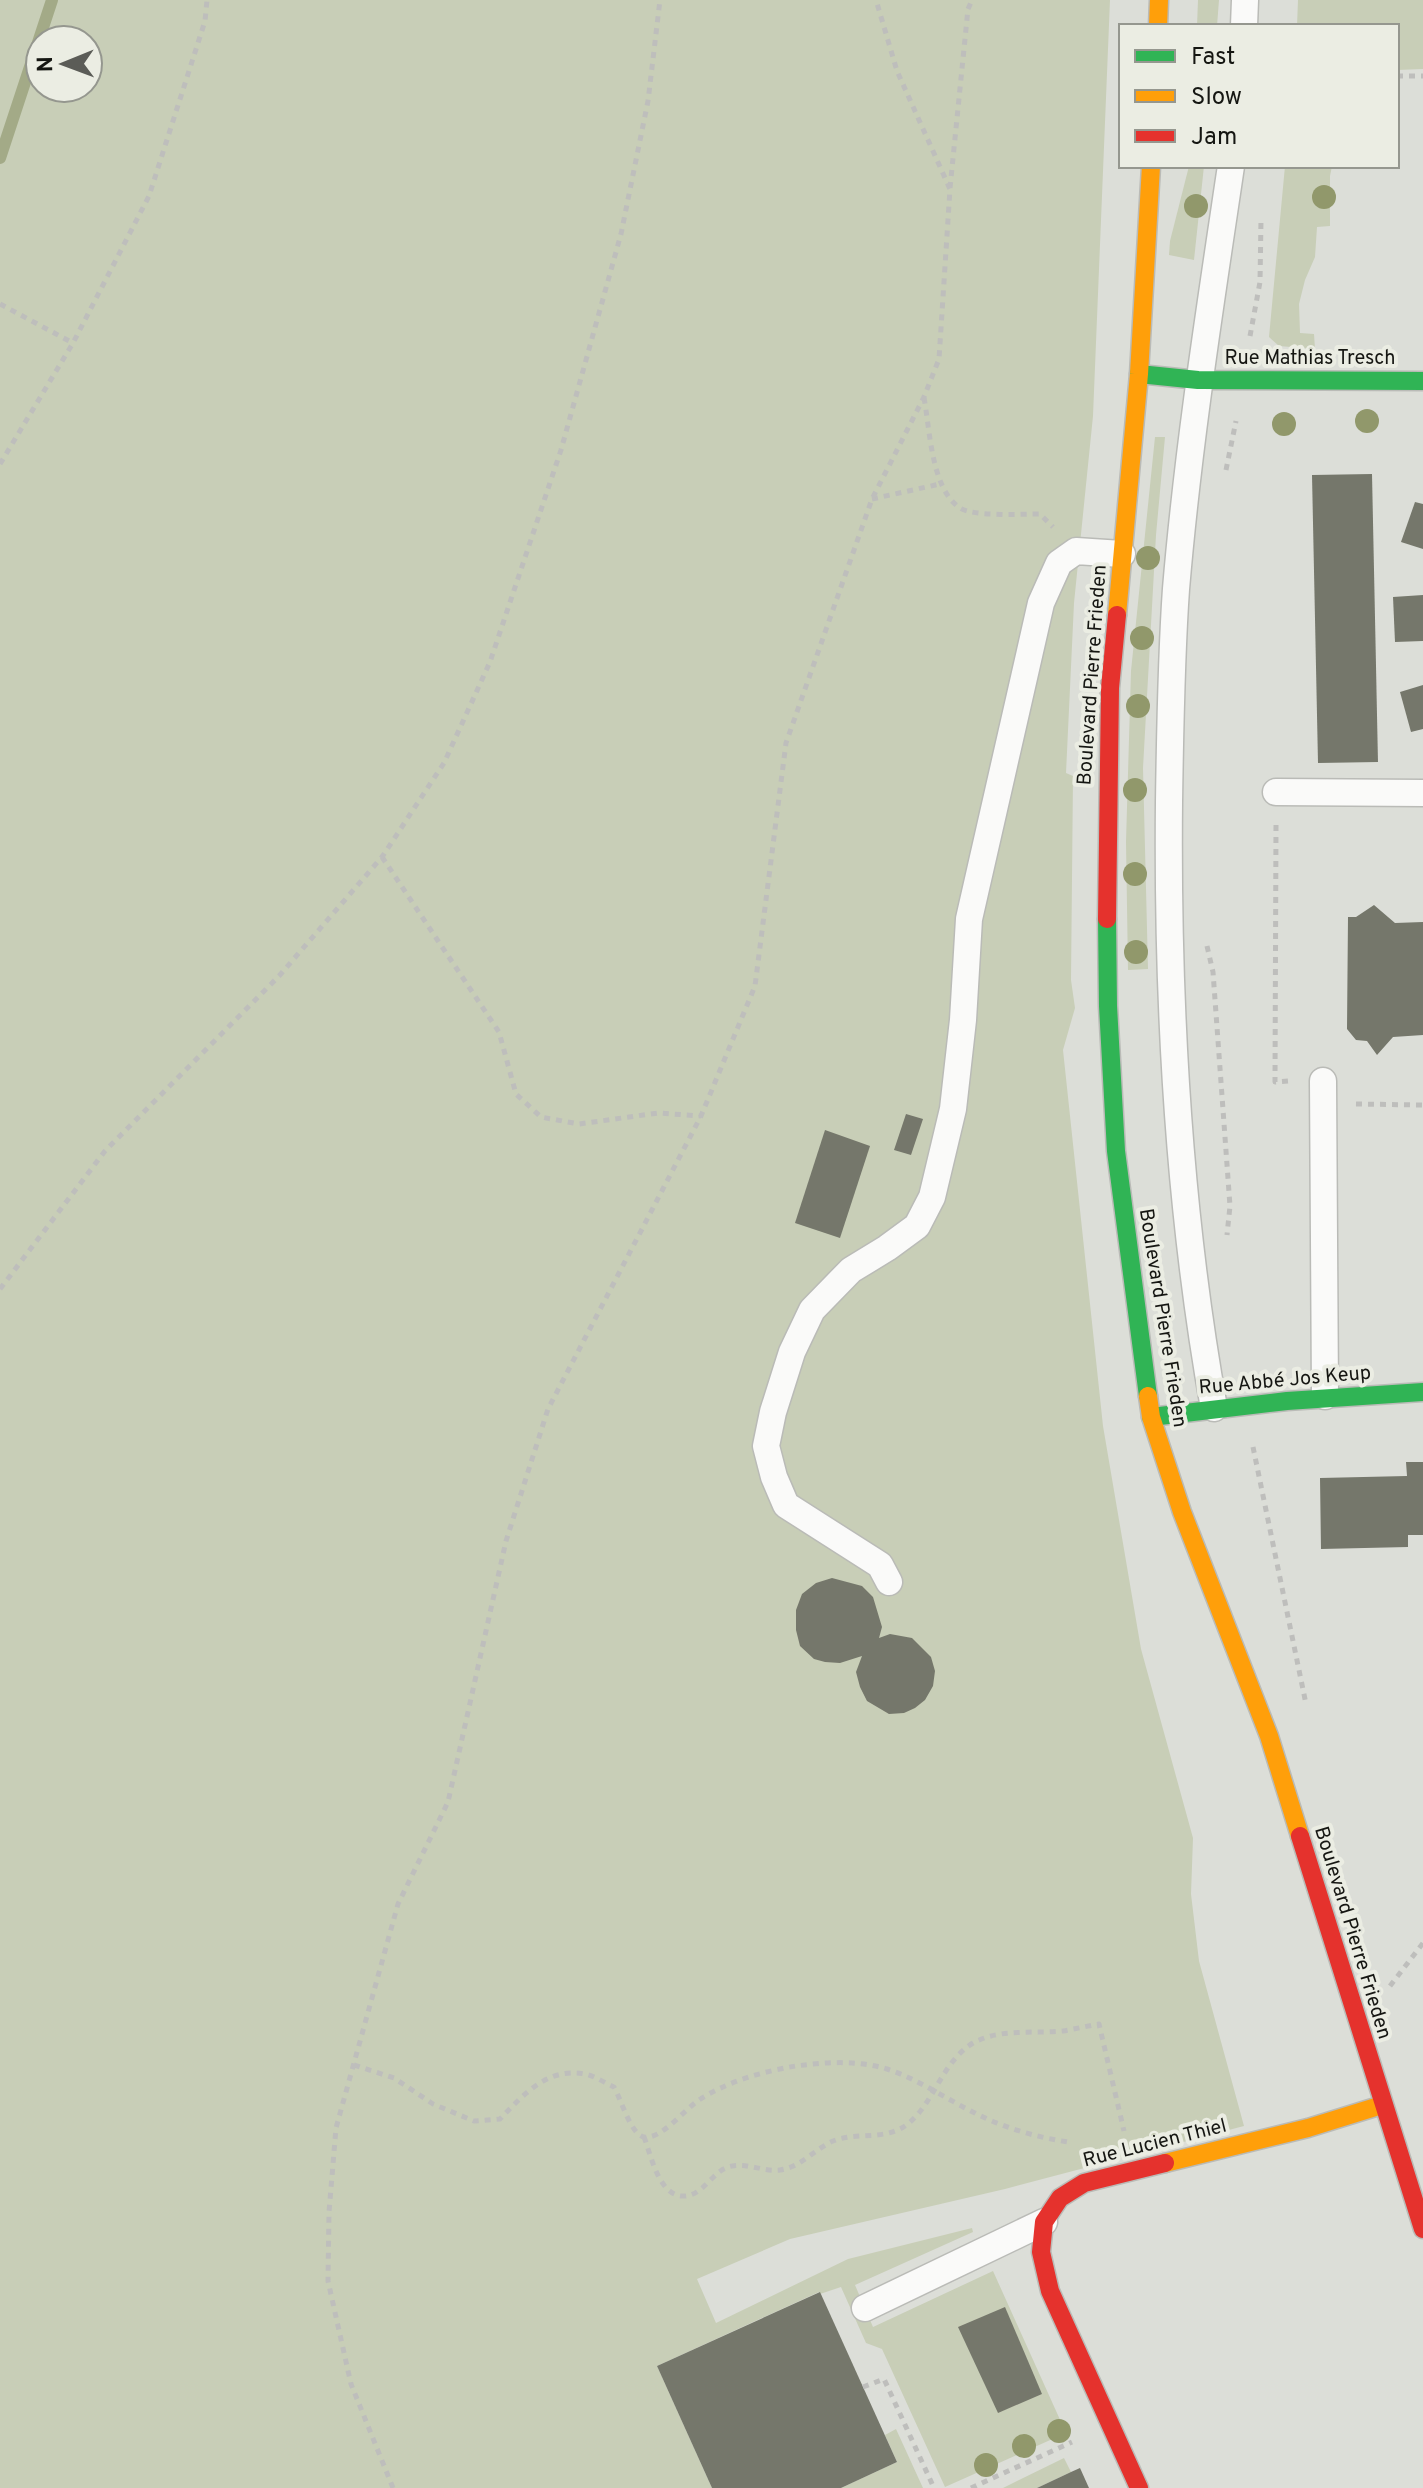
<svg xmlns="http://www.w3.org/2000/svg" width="1423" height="2488" font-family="Overpass,sans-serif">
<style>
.green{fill:#c8ceb7;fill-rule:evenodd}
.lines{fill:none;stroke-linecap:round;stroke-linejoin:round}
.stream{stroke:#a3aa87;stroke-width:12}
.building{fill:#75776b}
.lane-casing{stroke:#babbb7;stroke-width:29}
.fast-casing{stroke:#babbb7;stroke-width:21}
.slow-casing{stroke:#babbb7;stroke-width:21}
.jam-casing{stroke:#babbb7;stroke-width:21}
.path{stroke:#bebebc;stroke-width:5;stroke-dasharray:6 6;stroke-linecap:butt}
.lane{stroke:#fafaf9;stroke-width:26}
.fast{stroke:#30b455;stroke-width:18}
.slow{stroke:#ff9f0a;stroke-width:18}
.jam{stroke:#e5322d;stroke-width:18}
.tree{fill:#91986b}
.labels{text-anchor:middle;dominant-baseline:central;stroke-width:8;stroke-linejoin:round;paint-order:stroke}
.street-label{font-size:20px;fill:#151612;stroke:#ebede3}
</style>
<rect width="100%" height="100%" fill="#dcded8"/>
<g class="green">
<path d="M 0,0 L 1110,0 L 1093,416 L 1074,603 L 1066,773 L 1073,776 L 1071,980 L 1075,1008 L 1063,1050 L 1103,1426 L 1141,1649 L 1193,1838 L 1191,1894 L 1199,1961 L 1244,2126 L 1005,2189 L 790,2239 L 697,2279 L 716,2323 L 848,2259 L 972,2228 L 973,2232 L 855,2285 L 873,2327 L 993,2271 L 1066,2433 L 945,2487 L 882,2349 L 866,2343 L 841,2287 L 820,2294 L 819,2292 L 657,2366 L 712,2488 L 0,2488 ZM 40,40 L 88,40 L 88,88 L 40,88 Z"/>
<path d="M 1198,0 L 1219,0 L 1217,26 L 1197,26 Z"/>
<path d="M 1298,0 L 1423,0 L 1423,69 L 1397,70 L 1397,26 L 1297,26 Z"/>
<path d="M 1189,166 L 1204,166 L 1194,260 L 1169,255 L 1170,241 Z"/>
<path d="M 1285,166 L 1332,166 L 1330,176 L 1330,226 L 1317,227 L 1315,257 L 1305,280 L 1299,304 L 1300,333 L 1314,334 L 1315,349 L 1279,346 L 1269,337 Z"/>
<path d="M 1155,437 L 1165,437 L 1156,535 L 1143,768 L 1148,969 L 1128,970 L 1126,842 L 1131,671 Z"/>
<path d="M 896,2429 L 923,2488 L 841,2488 L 897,2462 L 885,2435 Z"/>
<path d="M 1064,2458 L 1071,2472 L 1037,2488 L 1003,2488 Z"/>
</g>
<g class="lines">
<path class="stream" d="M 0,158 L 52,0"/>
</g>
<g class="building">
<path d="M 1372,474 L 1378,762 L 1318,763 L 1312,475 Z"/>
<path d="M 1415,502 L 1423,504 L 1423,549 L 1401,542 Z"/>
<path d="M 1423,595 L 1423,641 L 1395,642 L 1393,597 Z"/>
<path d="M 1423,685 L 1423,729 L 1411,732 L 1400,692 Z"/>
<path d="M 1374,905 L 1395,923 L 1423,922 L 1423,1035 L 1393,1037 L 1377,1055 L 1367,1041 L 1356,1040 L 1347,1029 L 1348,917 L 1356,917 Z"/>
<path d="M 906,1114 L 923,1119 L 911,1155 L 894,1150 Z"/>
<path d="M 825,1130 L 870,1146 L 840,1238 L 795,1223 Z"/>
<path d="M 1406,1462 L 1423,1462 L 1423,1535 L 1408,1535 L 1408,1547 L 1321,1549 L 1320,1478 L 1407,1476 Z"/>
<path d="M 832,1578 L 862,1586 L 873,1597 L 882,1627 L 879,1638 L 890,1634 L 912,1638 L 931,1657 L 935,1671 L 933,1686 L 925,1700 L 915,1708 L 904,1713 L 889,1714 L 867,1701 L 860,1687 L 856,1672 L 862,1656 L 840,1663 L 825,1662 L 814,1659 L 800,1646 L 796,1630 L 796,1610 L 802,1594 L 816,1583 Z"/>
<path d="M 820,2292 L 897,2462 L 841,2488 L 712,2488 L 657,2366 Z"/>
<path d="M 1005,2307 L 1042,2394 L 998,2413 L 958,2327 Z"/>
<path d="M 1080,2468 L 1089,2488 L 1037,2488 L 1071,2472 Z"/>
</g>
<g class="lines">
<defs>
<g id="lane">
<path d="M 1244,26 L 1245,0"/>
<path d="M 1276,792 L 1423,793"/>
<path d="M 1323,1081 L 1325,1396"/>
<path d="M 1214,1408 C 1178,1208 1167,1005 1169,802 C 1170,731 1171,660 1176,589 C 1188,447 1210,307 1231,166"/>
<path d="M 889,1582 L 880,1565 L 786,1505 L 774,1477 L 766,1446 L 773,1412 L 792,1352 L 812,1310 L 851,1270 L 887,1248 L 917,1226 L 932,1197 L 953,1109 L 963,1020 L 969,919 L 1041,603 L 1059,563 L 1076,551 L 1122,554"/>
<path d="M 865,2308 L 1044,2222"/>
</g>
<g id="fast">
<path d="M 1139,374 L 1198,380 L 1423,381"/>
<path d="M 1107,919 L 1108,1006 L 1116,1151 L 1148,1396"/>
<path d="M 1151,1417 L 1287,1401 L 1423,1392"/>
</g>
<g id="slow">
<path d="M 1158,26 L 1159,0"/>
<path d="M 1117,615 L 1139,374 L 1151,166"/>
<path d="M 1148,1396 L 1151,1417 L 1182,1512 L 1269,1736 L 1300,1836"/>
<path d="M 1165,2163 L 1308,2128 L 1382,2105"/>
</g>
<g id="jam">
<path d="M 1107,919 L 1110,688 L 1117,615"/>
<path d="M 1300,1836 L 1423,2229"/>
<path d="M 1139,2488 L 1050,2291 L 1041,2252 L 1044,2222 L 1060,2198 L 1084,2183 L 1165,2163"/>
</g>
</defs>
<use href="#lane" class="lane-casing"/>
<use href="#fast" class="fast-casing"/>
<use href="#slow" class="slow-casing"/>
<use href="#jam" class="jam-casing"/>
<g class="path">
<path d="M 1397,76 L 1423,76"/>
<path d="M 950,188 L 968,9 L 972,0"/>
<path d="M 0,304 L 73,343"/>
<path d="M 1250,336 L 1260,282 L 1261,219"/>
<path d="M 924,398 C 930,429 931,489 960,508 C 974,517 1022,514 1040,514 L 1053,527"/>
<path d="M 0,464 L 73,343 L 149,196 L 205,21 L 207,0"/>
<path d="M 1226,470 L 1236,421"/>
<path d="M 872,499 L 940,484"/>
<path d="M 1276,825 L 1275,1082 L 1288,1081"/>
<path d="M 382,857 L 499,1032 L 516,1094 L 541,1117 L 579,1124 L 658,1113 L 701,1116"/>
<path d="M 1207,946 L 1213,972 L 1230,1206 L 1227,1235"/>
<path d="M 1356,1104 L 1423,1105"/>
<path d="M 0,1289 L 105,1151 L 279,976 L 382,857 L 444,763 L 490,662 L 561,450 L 621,234 L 648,101 L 660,0"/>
<path d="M 1253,1447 L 1306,1704"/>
<path d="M 1390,1986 L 1423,1943"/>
<path d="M 354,2065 L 394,2078 L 433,2104 L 474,2121 L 500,2119 C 524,2094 548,2067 585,2074 C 595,2076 605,2083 614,2087 C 621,2099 631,2135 644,2137 C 661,2140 685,2109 699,2100 C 726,2082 764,2071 796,2066 C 826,2062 858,2060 887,2069 C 918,2079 946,2099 975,2113 C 1004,2128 1036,2137 1068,2142"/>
<path d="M 644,2137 C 651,2155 658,2193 681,2196 C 704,2198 712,2169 732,2166 C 748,2163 764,2172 780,2170 C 801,2167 815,2149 833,2141 C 858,2131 886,2142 909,2123 C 935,2101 942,2062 973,2043 C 1000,2028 1033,2034 1063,2031 C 1075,2029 1087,2026 1099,2024 L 1124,2131"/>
<path d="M 863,2387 L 884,2379 L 934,2488"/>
<path d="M 393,2488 L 351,2384 L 328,2281 L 329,2212 L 336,2128 L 398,1904 L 448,1802 L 506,1541 L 548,1409 L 701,1116 L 755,986 L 786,743 L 872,499 L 924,397 L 939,359 L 950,189 L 897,71 L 876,0"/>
<path d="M 971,2488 L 1072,2442"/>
</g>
<use href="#lane" class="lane"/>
<use href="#fast" class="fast"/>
<use href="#slow" class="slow"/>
<use href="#jam" class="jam"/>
</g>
<g class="tree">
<circle cx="1324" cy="197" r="12"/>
<circle cx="1196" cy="206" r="12"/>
<circle cx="1367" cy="421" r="12"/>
<circle cx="1284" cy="424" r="12"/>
<circle cx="1148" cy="558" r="12"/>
<circle cx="1142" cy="638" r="12"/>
<circle cx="1138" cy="706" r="12"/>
<circle cx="1135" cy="790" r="12"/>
<circle cx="1135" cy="874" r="12"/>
<circle cx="1136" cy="952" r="12"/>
<circle cx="1059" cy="2431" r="12"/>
<circle cx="1024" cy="2446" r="12"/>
<circle cx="986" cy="2465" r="12"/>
</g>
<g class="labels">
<g class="street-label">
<text x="1310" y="359">Rue Mathias Tresch</text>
<text transform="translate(1093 675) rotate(-86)">Boulevard Pierre Frieden</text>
<text transform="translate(1162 1318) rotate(81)">Boulevard Pierre Frieden</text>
<text transform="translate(1285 1381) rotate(-5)">Rue Abbé Jos Keup</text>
<text transform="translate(1352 1933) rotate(73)">Boulevard Pierre Frieden</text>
<text transform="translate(1155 2144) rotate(-14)">Rue Lucien Thiel</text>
</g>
</g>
<rect x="1119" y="24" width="280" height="144" fill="#ebede3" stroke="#95978f" stroke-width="2"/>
<rect x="1135" y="50" width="40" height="12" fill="#30b455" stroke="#95978f" stroke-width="2"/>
<text x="1191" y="64" font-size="24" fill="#151612">Fast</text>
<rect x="1135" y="90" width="40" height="12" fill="#ff9f0a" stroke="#95978f" stroke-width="2"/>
<text x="1191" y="104" font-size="24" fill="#151612">Slow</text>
<rect x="1135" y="130" width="40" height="12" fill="#e5322d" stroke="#95978f" stroke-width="2"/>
<text x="1191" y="144" font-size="24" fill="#151612">Jam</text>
<g transform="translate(64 64) rotate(269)"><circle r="38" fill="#ebede3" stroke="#95978f" stroke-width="2"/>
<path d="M0-6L14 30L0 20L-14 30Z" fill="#5b5c57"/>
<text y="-12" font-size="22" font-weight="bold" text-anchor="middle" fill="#151612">N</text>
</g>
</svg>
